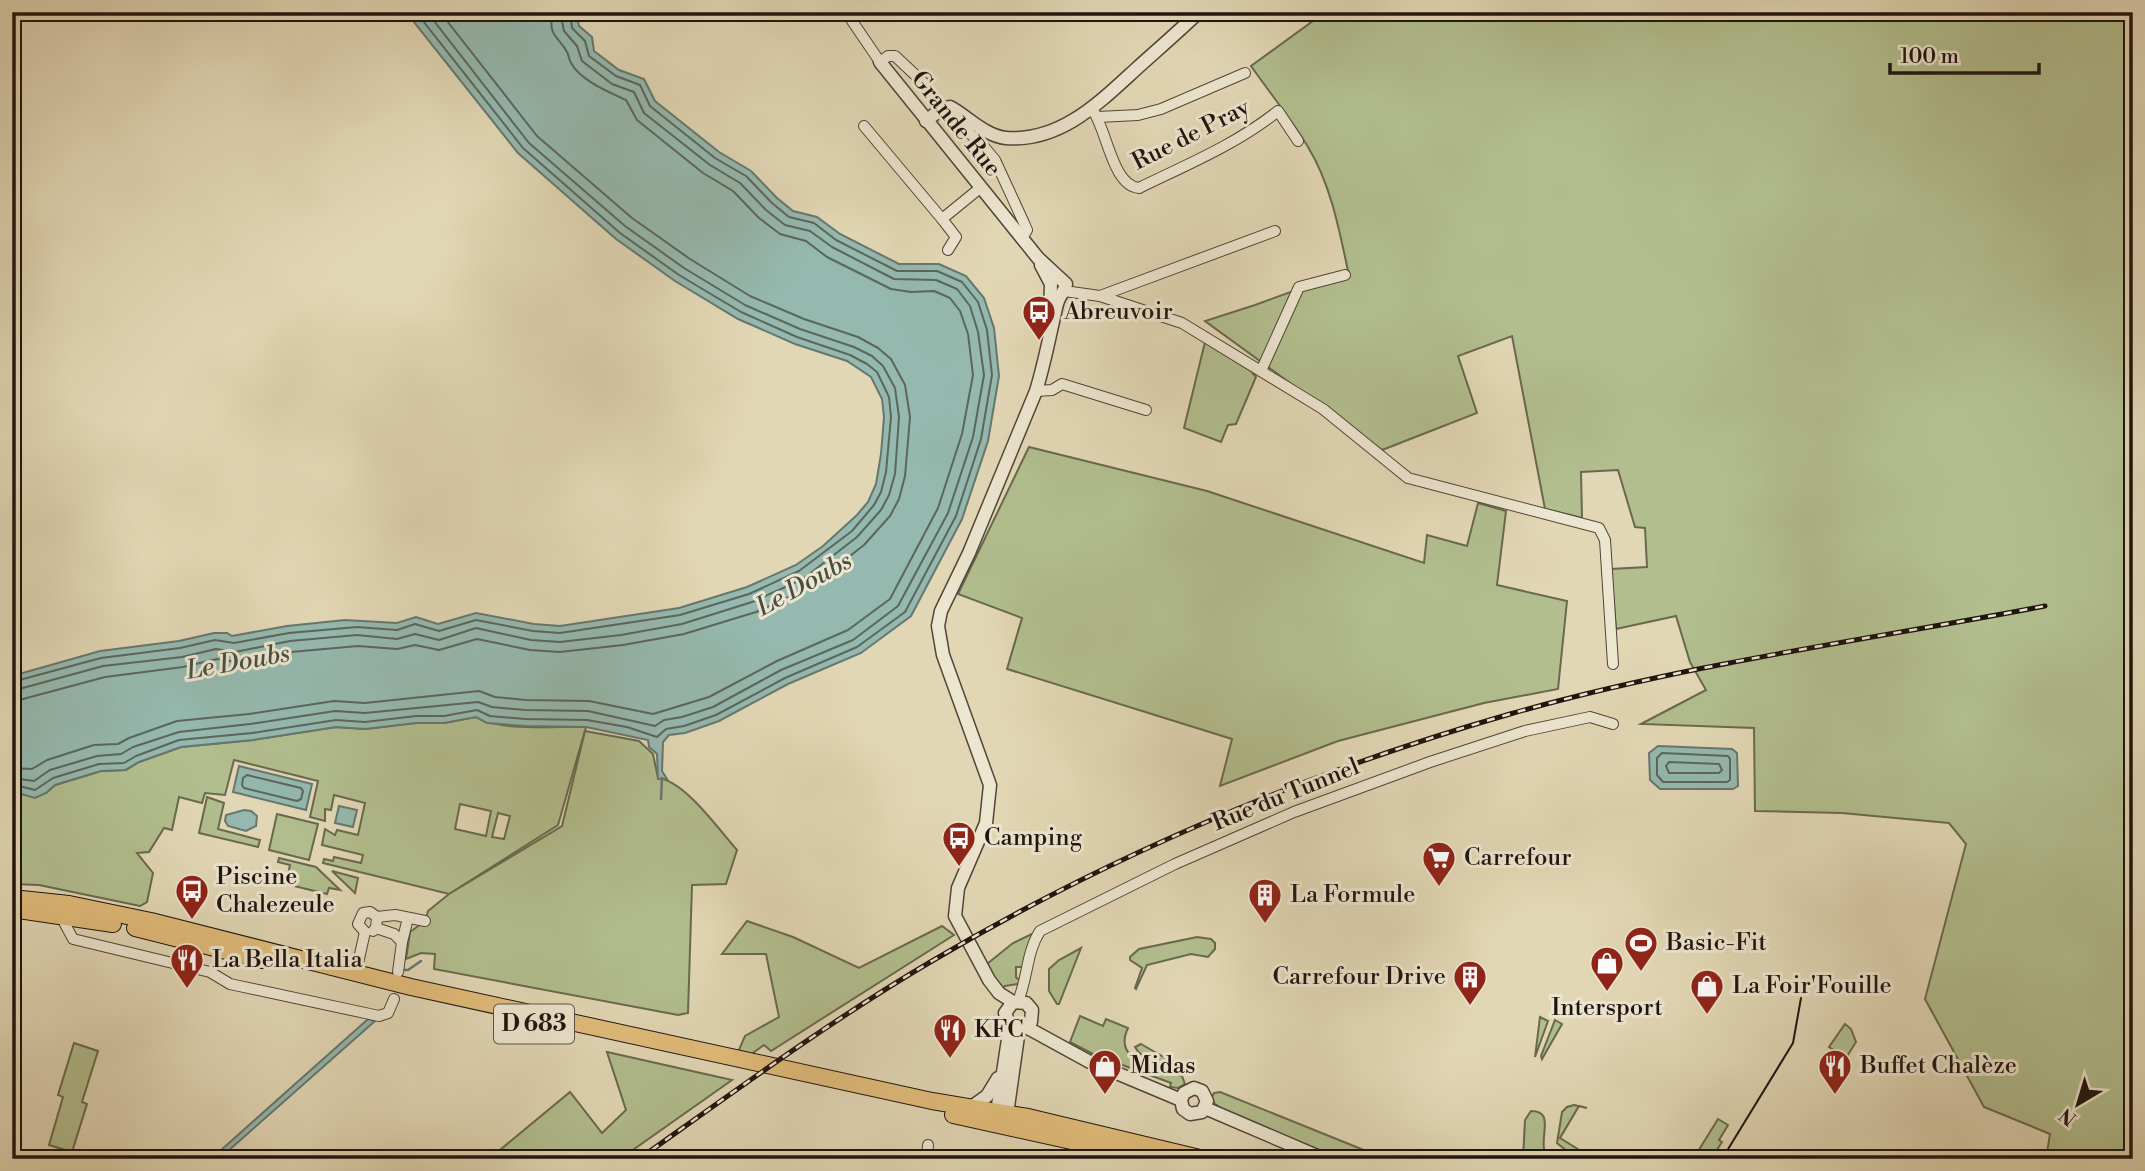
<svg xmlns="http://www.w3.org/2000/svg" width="2145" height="1171" font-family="'Libre Bodoni',serif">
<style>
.green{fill:#b2be8e;stroke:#68694e;stroke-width:2;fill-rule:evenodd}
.water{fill:#95b9af;stroke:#66776f;stroke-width:2}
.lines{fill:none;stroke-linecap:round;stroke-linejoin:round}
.shore{stroke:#5a665e;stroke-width:2}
.stream{stroke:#66776f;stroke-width:2.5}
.minor-casing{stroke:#504538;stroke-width:12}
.tertiary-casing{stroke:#504538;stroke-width:15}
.primary-casing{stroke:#1f140e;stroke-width:18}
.minor{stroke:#ece5cf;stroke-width:10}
.tertiary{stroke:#ece5cf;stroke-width:12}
.primary{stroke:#e1bc7a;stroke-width:16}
.tram{stroke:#1f140e;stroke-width:2}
.rail-casing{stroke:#1f140e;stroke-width:5}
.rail{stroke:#ece5cf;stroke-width:2.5;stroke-dasharray:8;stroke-linecap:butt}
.labels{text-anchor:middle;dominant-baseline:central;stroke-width:6;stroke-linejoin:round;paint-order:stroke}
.shield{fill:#ece5cf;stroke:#5c5348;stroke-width:2}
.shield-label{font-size:23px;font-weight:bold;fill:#1f140e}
.street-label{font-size:24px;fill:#1f140e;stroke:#ece5cf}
.poi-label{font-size:24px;fill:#1f140e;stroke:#ece5cf;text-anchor:start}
.water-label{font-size:26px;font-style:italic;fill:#484e46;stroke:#ece5cf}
</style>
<rect width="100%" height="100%" fill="#e2d7b5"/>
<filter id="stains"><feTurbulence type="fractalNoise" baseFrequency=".00286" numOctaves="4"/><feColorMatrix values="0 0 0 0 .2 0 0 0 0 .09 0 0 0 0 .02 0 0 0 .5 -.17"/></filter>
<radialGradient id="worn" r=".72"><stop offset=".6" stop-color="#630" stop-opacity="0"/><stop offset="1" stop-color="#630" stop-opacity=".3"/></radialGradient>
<g class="green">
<path d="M 1320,12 L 2133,12 L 2133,1159 L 2046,1159 L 2050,1134 L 1984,1107 L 1925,999 L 1966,844 L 1949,823 L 1842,813 L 1755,811 L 1754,728 L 1641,724 L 1706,690 L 1690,662 L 1676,616 L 1616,629 L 1611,569 L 1647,567 L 1645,528 L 1635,527 L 1618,470 L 1581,472 L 1582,518 L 1545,509 L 1512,336 L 1458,356 L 1477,413 L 1382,450 L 1205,321 L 1255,305 L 1348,271 C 1339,229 1331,185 1308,147 C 1291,119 1270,93 1251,66 L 1321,15 Z"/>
<path d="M 1205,342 L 1251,371 L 1256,377 L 1236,424 L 1228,425 L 1221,442 L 1184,428 Z"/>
<path d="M 1029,447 L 1207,491 L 1424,563 L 1427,535 L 1467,546 L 1478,503 L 1506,511 L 1497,585 L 1567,601 L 1558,689 L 1484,703 L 1338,741 L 1220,786 L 1232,739 L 1007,669 L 1022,618 L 958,594 Z"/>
<path d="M 476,717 C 505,732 553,726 586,727 L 558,825 L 449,894 L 323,863 L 324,859 L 333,861 L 334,857 L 361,863 L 363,855 L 322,845 L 325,829 L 335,835 L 337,830 L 358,835 L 365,803 L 334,795 L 331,810 L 325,809 L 325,821 L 310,817 L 318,781 L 234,760 L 225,795 L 205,793 L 202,803 L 179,797 L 172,830 L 164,828 L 149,852 L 137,853 L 153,873 L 147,902 L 140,906 L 39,885 L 12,884 L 12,795 L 46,793 L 55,785 L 101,771 L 126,770 L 139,762 L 181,747 L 253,740 L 336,727 L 365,729 L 416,723 L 444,723 ZM 460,804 L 491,811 L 486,836 L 455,829 ZM 498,813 L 510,816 L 504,839 L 492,837 Z"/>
<path d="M 585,731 L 639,741 L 653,754 L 658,778 C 685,781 719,830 737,850 L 726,884 L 692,885 L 688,1013 L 678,1015 L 434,969 L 435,954 L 421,953 L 406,959 L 410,932 L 425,921 L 428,911 L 449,894 L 562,826 Z"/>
<path d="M 207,797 L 224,803 L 218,829 L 260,840 L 258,847 L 199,833 Z"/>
<path d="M 277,814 L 318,824 L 309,860 L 269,850 Z"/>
<path d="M 279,858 L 316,867 L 340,890 L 329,888 L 327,894 L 286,884 L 290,865 L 278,862 Z"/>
<path d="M 332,871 L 358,878 L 355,893 Z"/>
<path d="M 747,921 L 793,937 L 859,968 L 942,926 L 954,935 L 771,1051 L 764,1045 L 750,1055 L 738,1052 L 745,1036 L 779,1017 L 766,954 L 722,954 Z"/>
<path d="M 1034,933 L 1023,967 L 1016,967 L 1016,977 L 1020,981 L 1018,984 L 1005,986 L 1001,989 L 987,964 L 1013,943 Z"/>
<path d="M 1197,937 L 1211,939 L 1215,943 L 1215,949 L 1208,957 L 1191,954 L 1147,965 L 1136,989 L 1135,988 L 1142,968 L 1130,960 L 1130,957 L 1139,949 Z"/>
<path d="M 1081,948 L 1059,1004 L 1057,1004 L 1049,991 L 1049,969 L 1059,960 Z"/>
<path d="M 1080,1016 L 1103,1026 L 1106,1019 L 1128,1028 C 1111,1064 1160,1065 1182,1076 L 1185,1084 L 1178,1088 L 1170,1087 L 1171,1083 L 1093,1054 L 1070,1042 Z"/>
<path d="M 1540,1017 L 1548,1021 L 1535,1057 Z"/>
<path d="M 1555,1020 L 1562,1024 L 1542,1059 L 1541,1056 Z"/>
<path d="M 1845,1024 L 1851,1029 L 1856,1042 L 1846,1058 L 1829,1047 Z"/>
<path d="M 74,1043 L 98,1051 L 82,1102 L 87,1104 L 72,1152 L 49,1145 L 63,1097 L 58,1095 Z"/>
<path d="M 1141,1044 L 1181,1067 C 1166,1066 1142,1061 1135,1047 Z"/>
<path d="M 607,1052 L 732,1080 L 620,1159 L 489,1159 L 570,1092 L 602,1133 L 626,1110 Z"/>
<path d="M 1220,1092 L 1386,1159 L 1335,1159 L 1223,1110 L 1214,1103 L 1212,1097 L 1214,1093 Z"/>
<path d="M 1574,1105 L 1587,1108 L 1579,1106 L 1560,1138 L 1594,1159 L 1577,1159 L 1557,1143 L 1562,1112 L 1567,1107 Z"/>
<path d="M 1531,1111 C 1558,1111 1535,1141 1548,1159 L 1523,1159 L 1525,1120 Z"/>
<path d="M 1718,1119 L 1728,1125 L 1719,1140 L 1722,1142 L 1713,1156 L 1702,1159 L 1697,1153 Z"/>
</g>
<g class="water">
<path d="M 406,12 L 582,12 L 578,21 L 579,26 L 592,37 L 594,51 L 619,70 L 644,79 L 655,101 L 719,152 L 751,171 L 777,198 L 793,211 L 817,217 L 840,234 L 899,264 L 939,264 L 966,276 L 984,298 L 994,328 L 999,376 L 988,441 L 962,519 L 911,616 L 861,653 L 788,684 L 719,721 L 685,733 L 669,735 L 663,742 L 662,771 L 667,779 L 658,779 L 657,754 L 649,747 L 648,740 L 586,727 L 525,726 L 487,723 L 476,717 L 444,723 L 416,723 L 365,729 L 336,727 L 253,740 L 181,747 L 139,762 L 125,770 L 101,771 L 55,785 L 46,793 L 35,798 L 18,793 L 12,795 L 12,676 L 100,651 L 179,641 L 214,633 L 227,633 L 232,636 L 287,626 L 345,620 L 397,623 L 416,617 L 438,624 L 476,613 L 534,624 L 560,626 L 679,608 L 747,587 L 796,565 L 823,546 L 857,515 L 868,502 L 876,484 L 881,454 L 884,417 L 882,399 L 871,377 L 847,361 L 795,344 L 738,319 L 675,281 L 616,239 L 518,153 Z"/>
<path d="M 1658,746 L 1732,749 L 1737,753 L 1738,786 L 1733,789 L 1660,789 L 1650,780 L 1649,753 Z"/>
<path d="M 239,766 L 312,784 L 306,810 L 233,792 Z"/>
<path d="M 339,806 L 357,810 L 353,827 L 335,823 Z"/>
<path d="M 244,810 L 251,811 L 257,816 L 256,826 L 246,831 L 228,826 L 225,821 L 226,815 Z"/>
<path d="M 368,1019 L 375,1021 L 219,1159 L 211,1159 Z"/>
</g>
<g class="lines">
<g class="shore">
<path d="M 12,682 L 101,658 L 180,648 L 215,640 L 234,643 L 289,633 L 357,627 L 397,630 L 415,624 L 439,631 L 476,620 L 533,631 L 560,633 L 680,615 L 749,594 L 799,571 L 852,531 L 874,505 L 881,492 L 886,472 L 891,417 L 889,397 L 877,372 L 867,364 L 850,355 L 797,337 L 741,312 L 679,275 L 620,233 L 523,148 L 416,12"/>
<path d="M 12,691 L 103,666 L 182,657 L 216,649 L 235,652 L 290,641 L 357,635 L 397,639 L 415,634 L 439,640 L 476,628 L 531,640 L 560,642 L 621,635 L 682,624 L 752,602 L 803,579 L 857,537 L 881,510 L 889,495 L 895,474 L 899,417 L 895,388 L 883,366 L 872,356 L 854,347 L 800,329 L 745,305 L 684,268 L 625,226 L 529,143 L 427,12"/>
<path d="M 12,702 L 105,677 L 183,667 L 217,659 L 236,662 L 291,652 L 358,646 L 397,649 L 415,645 L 439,650 L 477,639 L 530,650 L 560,652 L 623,645 L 684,634 L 756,612 L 809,588 L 864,545 L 890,516 L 899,499 L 905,476 L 910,417 L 905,385 L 891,359 L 878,348 L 858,337 L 804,319 L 750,296 L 690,259 L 632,218 L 537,136 L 440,12"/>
<path d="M 1662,753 L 1728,756 L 1730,759 L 1730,780 L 1727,782 L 1663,782 L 1657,775 L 1657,758 Z"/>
<path d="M 1669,762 L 1719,764 L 1722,770 L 1719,773 L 1669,773 L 1666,766 Z"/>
<path d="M 12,768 L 32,769 L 47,760 L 94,745 L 118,744 L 129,738 L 177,721 L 249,714 L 334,701 L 365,703 L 479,691 L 495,697 L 526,700 L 589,701 L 653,714 L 709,697 L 777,661 L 848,630 L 890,599 L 938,508 L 962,434 L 973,375 L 968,334 L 960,311 L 950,298 L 934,291 L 911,292 L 891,289 L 827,257 L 806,241 L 780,234 L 759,218 L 733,191 L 703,173 L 637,120 L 626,100 C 609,92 581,81 571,63 C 569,60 569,56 567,52 C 559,36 547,37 553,12"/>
<path d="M 247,775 L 301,788 L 303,791 L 301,799 L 297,801 L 244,788 L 242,785 L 243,778 Z"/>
<path d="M 12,778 L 34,781 L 50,770 L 97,756 L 121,754 L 133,747 L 179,732 L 250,724 L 335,711 L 365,713 L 478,702 L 492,707 L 525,710 L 588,711 L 655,726 L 664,720 L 682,717 L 713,707 L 781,670 L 853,640 L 898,606 L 948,513 L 973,437 L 984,375 L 978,332 L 970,306 L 957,289 L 936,280 L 894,279 L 832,247 L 810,231 L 785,225 L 766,210 L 740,183 L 710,165 L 644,113 L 634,92 L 612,84 L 582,61 L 577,46 L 564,31 L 562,21 L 564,12"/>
<path d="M 12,788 L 19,786 L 35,790 L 53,778 L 99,764 L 124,763 L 136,756 L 179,740 L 252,733 L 336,720 L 365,722 L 416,716 L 444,716 L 477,710 L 490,716 L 525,719 L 587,720 L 627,727 L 657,737 L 666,729 L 684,726 L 716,715 L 785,678 L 857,647 L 905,612 L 956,516 L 981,439 L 992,375 L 987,330 L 978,302 L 962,282 L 937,271 L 897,271 L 836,240 L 814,223 L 789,217 L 772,203 L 746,176 L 715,158 L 650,106 L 640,85 L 616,76 L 589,56 L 585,41 L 572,28 L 571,20 L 573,12"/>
</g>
<g class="stream">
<path d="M 661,799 L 662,778"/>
<path d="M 401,970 L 408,970 L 421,961"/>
</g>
<defs>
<g id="minor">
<path d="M 846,12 L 880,62 L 888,56 L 895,56 L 927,86"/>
<path d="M 1069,12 L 1075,12"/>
<path d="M 1092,109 C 1107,129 1112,186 1139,188 C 1186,165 1237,144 1278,111 L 1298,141"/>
<path d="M 1098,117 L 1138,115 L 1161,109 L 1245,73"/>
<path d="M 954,118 L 985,148 L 995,160 L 1024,223 L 1027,230 L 1022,238"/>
<path d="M 864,126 L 942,219 L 980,188"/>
<path d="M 942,219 L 956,237 L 948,250"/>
<path d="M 1064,291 L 1100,296 L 1182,323 L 1323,409 L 1408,478 L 1599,528 L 1605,540 L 1613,664"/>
<path d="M 1100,296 L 1275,231"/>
<path d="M 1261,371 L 1299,287 L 1345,275"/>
<path d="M 1036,391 L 1052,390 L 1062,384 L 1146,410"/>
<path d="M 65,916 L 65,924 L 73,939 L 210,972 L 230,984 L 379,1016 L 388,1013 L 394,999"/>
<path d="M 377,917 L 395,915 L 425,921"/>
<path d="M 373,931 L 376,928 L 394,934 L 402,942"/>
<path d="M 365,932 L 358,924 L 363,913 L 370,912 L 377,917 L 376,928"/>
<path d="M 356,972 L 365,932"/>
<path d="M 398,972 L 402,942 L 408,918"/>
<path d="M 1018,1001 C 1028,978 1026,953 1040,931 L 1175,864 L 1294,812 L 1430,762 L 1525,731 L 1590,717 L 1613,724"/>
<path d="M 927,1159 L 928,1145"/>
</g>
<g id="tertiary">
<path d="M 880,62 L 1038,258 L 1066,284 C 1065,292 1059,295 1057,304 C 1050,333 1045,362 1036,391 L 969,553 L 941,611 L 938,626 L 943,655 L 990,785 L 986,823 L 958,888 L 955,916 L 989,980 L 999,993 L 1013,1002"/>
<path d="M 926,121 L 940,110 L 950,107 C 967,116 985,136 1006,138 C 1060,142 1099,103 1135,70 C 1156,51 1178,32 1199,12"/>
<path d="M 1041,265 L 1051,284 L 1050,311"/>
<path d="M 1026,1027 L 1088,1061 L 1181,1100 L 1183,1109 L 1190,1114 L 1202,1112 L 1207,1101 L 1202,1091 L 1194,1088 L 1184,1093 L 1181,1100"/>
<path d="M 970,1108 L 987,1096 L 998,1078"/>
<path d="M 1205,1108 L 1324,1159"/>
<path d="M 999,1119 L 997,1112 L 1010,1026 L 1005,1013 L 1013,1002 L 1026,1003 L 1032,1010 L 1031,1022 L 1022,1028 L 1010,1026"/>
<path d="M 1003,1121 L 1007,1114 L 1019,1029"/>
</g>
<g id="primary">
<path d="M 12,898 L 69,904 L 151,921 L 411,987 L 932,1101 L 1028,1117 L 1204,1159"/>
<path d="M 12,909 L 113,924"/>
<path d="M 135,928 L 262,960"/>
<path d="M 953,1115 L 1153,1159"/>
</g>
</defs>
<use href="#minor" class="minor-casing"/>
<use href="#tertiary" class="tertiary-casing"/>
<use href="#primary" class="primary-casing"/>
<use href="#minor" class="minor"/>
<use href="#tertiary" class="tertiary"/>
<use href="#primary" class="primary"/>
<path class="tram" d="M 1722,1159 L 1793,1043 L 1801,998"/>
<defs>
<path id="rail" d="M 639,1159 C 735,1091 830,1021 932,961 C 1113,854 1308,772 1510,714 C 1685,664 1867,640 2045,606"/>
</defs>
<use href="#rail" class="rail-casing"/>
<use href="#rail" class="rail"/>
</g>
<defs>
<symbol id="bus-pin" viewBox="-11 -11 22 30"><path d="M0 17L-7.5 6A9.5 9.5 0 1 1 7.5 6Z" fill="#8f2418" stroke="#ece5cf"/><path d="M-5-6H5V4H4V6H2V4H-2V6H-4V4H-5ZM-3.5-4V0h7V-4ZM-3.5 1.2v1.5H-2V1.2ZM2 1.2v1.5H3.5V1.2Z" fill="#fff"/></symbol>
<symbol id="supermarket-pin" viewBox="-11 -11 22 30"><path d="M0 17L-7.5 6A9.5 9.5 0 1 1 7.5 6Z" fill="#8f2418" stroke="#ece5cf"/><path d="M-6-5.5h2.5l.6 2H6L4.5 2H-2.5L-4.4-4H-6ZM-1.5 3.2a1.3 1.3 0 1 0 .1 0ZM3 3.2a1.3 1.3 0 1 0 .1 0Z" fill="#fff"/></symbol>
<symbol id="building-pin" viewBox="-11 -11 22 30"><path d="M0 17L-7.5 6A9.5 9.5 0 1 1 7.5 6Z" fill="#8f2418" stroke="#ece5cf"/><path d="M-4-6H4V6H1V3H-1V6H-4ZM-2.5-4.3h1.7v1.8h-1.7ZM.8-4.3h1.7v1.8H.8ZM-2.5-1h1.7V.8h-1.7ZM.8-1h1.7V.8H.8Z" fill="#fff"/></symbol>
<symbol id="stadium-pin" viewBox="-11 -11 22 30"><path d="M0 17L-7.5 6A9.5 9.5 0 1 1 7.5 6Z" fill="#8f2418" stroke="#ece5cf"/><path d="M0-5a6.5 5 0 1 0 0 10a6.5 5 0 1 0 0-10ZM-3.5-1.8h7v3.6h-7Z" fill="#fff"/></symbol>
<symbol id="restaurant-pin" viewBox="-11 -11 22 30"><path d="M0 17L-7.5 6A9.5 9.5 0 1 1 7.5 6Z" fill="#8f2418" stroke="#ece5cf"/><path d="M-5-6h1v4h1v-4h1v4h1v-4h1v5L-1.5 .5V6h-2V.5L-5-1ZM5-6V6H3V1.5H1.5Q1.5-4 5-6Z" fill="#fff"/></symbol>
<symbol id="shop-pin" viewBox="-11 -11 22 30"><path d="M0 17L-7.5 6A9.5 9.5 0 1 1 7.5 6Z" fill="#8f2418" stroke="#ece5cf"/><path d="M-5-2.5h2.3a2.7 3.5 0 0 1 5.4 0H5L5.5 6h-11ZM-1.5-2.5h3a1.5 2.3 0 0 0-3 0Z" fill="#fff"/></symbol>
</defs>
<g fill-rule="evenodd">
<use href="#bus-pin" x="1020" y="293" width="38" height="52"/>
<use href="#bus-pin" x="940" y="819" width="38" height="52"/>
<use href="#supermarket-pin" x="1420" y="839" width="38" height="52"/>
<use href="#bus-pin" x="173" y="872" width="38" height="52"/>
<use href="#building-pin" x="1246" y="876" width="38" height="52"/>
<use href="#stadium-pin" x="1622" y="924" width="38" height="52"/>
<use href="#restaurant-pin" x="168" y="941" width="38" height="52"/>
<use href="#shop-pin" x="1588" y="944" width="38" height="52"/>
<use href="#building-pin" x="1451" y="958" width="38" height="52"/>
<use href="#shop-pin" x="1688" y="967" width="38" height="52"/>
<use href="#restaurant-pin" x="931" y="1011" width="38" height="52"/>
<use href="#shop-pin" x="1086" y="1047" width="38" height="52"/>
<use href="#restaurant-pin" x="1816" y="1047" width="38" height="52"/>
</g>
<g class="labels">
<rect class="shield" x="494" y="1004.5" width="80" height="39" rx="5"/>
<g class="shield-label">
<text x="534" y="1024">D 683</text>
</g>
<g class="street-label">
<text transform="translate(956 124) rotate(51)">Grande Rue</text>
<text transform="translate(1191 135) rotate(-27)">Rue de Pray</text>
<text transform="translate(1286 795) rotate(-22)">Rue du Tunnel</text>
</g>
<g class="poi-label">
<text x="1064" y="312">Abreuvoir</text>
<text x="984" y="838">Camping</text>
<text x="1464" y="858">Carrefour</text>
<text x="216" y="877">Piscine<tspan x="216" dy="28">Chalezeule</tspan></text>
<text x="1290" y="895">La Formule</text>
<text x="1666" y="943">Basic-Fit</text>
<text x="212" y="960">La Bella Italia</text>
<text x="1446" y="977" text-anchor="end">Carrefour Drive</text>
<text x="1732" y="986">La Foir'Fouille</text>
<text x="1607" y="1008" text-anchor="middle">Intersport</text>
<text x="974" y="1030">KFC</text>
<text x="1130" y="1066">Midas</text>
<text x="1860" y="1066">Buffet Chalèze</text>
</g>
<g class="water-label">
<text transform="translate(804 584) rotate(-29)">Le Doubs</text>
<text transform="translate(238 662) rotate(-10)">Le Doubs</text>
</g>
</g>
<rect width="2145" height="1171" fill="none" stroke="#e2d7b5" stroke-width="42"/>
<rect x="14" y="14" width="2117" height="1143" fill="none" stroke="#1f140e" stroke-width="3.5"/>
<rect x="21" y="21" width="2103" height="1129" fill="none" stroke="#1f140e" stroke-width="2"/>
<g transform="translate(2078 1104) rotate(218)" stroke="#ece5cf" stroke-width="5" paint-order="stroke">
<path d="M0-5L12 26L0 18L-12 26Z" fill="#1f140e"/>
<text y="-10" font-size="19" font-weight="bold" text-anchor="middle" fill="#1f140e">N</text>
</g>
<path d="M1890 63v10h149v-10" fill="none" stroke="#1f140e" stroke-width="3.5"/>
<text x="1900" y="63" font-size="21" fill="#1f140e" stroke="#ece5cf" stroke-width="5" paint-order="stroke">100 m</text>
<rect width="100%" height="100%" filter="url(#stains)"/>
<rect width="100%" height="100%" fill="url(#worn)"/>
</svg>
